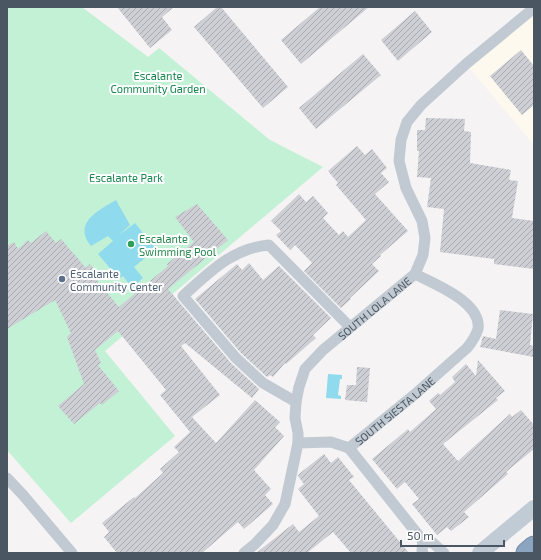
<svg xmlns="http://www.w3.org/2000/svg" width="541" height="560" font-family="'Exo 2',sans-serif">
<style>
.commercial{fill:#fdf9ef}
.green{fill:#c3f1d5}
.water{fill:#90daee}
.building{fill:url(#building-hatch)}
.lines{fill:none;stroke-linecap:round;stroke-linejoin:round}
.highway-casing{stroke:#7690ad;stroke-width:23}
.street{stroke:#c1cad2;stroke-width:11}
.secondary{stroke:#c1cbd6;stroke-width:16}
.highway{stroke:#8ba5c1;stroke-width:21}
.leisure-dot{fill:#2e9e5b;stroke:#fff;stroke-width:1.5}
.service-dot{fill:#5c6f8a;stroke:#fff;stroke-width:1.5}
.labels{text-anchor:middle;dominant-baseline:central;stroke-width:4;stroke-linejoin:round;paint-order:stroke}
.park-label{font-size:11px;fill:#17864f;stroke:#fff}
.leisure-label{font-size:11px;fill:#27864d;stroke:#fff;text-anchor:start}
.service-label{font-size:11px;fill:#4e5e75;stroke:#fff;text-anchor:start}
.street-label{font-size:11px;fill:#4a5661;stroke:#fff}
</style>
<defs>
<pattern id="building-hatch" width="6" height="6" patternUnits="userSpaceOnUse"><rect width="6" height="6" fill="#cdcfd5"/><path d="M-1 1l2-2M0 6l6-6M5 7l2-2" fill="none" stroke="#a8abb0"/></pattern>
</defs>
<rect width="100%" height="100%" fill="#f5f3f3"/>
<path class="commercial" d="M 534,8 L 534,145 L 466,64 Z"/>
<path class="green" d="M 7,7 L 82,7 L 148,57 L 159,48 L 270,140 L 323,167 L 105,351 L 175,436 L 71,523 L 7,450 Z"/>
<g class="water">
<path d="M 116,200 L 130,225 L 118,236 L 135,223 L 156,249 L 134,267 L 143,278 L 132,288 L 123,276 L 119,279 L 98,254 L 113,241 L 108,236 L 91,246 C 72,223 99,210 116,200 Z"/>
<path d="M 328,374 L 342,375 L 342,379 L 340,379 L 338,395 L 341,396 L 341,399 L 326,398 Z"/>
</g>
<g class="building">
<path d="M 117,7 L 174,7 L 162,17 L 172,30 L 150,48 Z"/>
<path d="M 217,7 L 221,7 L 288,87 L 263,108 L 194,27 Z"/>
<path d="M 320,7 L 369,7 L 301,64 L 281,40 Z"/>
<path d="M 415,11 L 432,32 L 398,61 L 381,40 Z"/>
<path d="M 521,50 L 534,66 L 534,105 L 522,115 L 490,76 Z"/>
<path d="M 363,54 L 381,75 L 316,129 L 299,108 Z"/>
<path d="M 426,118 L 465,119 L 464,131 L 471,132 L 470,163 L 511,170 L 509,180 L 518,181 L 512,218 L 534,221 L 534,269 L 494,264 L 494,259 L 440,252 L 444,209 L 427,207 L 431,178 L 417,177 L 419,151 L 417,151 L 417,130 L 425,130 Z"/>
<path d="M 357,146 L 365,155 L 372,149 L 387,168 L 381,173 L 389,182 L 375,194 L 408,231 L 380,255 L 381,256 L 372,264 L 379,271 L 350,298 L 351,299 L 341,308 L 304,271 L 312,263 L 295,245 L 290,250 L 276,235 L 281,231 L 271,221 L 299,194 L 306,202 L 313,196 L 328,213 L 323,218 L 339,235 L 343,231 L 348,237 L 366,220 L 336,185 L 338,183 L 328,171 Z"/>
<path d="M 197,204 L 228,240 L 168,289 L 231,363 L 259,389 L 252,398 L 185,343 L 181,346 L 220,395 L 192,417 L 216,443 L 255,400 L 280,422 L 275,427 L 284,436 L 254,470 L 271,489 L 265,495 L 273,504 L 244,529 L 238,522 L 202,553 L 117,553 L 104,537 L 109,532 L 102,523 L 134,497 L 135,498 L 163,473 L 160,469 L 179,452 L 174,447 L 190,432 L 160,395 L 166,390 L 118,331 L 95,350 L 101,363 L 98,365 L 119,391 L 102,405 L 100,403 L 74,424 L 58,406 L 84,384 L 67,337 L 71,333 L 55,300 L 7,329 L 7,246 L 14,242 L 18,249 L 28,240 L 31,243 L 46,231 L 56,243 L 61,239 L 86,268 L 90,264 L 97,273 L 94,277 L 119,307 L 168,266 L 167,264 L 194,242 L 175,217 Z"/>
<path d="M 249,263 L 263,280 L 279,266 L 331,318 L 313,335 L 316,338 L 286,364 L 285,363 L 273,377 L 270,375 L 267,377 L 241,353 L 195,299 L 237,264 L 242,270 Z"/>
<path d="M 500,310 L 533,314 L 530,345 L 534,346 L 534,357 L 480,347 L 483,336 L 496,339 Z"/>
<path d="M 478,360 L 505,391 L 496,398 L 498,400 L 443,444 L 458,461 L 510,414 L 512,417 L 521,410 L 534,425 L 534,449 L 506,472 L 508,474 L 464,512 L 469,517 L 451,531 L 447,527 L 437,535 L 412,504 L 419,499 L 405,482 L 397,489 L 372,459 L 408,429 L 410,432 L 436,409 L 429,401 L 438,393 L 440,395 L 455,382 L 452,377 L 466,364 L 476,376 Z"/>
<path d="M 357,367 L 370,368 L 367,402 L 345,400 L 347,385 L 356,385 Z"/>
<path d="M 324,454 L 331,463 L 338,457 L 354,477 L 349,480 L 409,553 L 351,553 L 333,532 L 307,553 L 256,553 L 293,524 L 299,532 L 319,516 L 298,489 L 304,484 L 298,476 L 299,474 Z"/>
</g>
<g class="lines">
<defs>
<path id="highway" d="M 527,553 L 534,547"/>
</defs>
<use href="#highway" class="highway-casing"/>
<g class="street">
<path d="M 296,402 L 263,383 L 236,358 L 183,296 C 209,273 232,248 269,245 L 350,327"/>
<path id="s1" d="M 298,443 L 298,433 L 295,418 L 296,402 L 299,387 L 305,369 L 323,350 L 415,274 L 423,255 L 425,238 L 422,221 L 406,188 L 399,161 L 401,140 L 407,122 L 421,105 L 466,64 L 534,8"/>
<path d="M 349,448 L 423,541"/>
<path d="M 7,478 L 23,495 L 72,553"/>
<path id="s2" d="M 244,553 L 255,544 L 273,525 L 285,504 L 298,443 L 331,442 L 349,448 L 414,395 L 467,348 C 471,343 476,336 478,329 C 482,302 434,284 415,274"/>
<path d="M 423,553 L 422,551 L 423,541 L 433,543 L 444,553"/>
</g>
<path class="secondary" d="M 480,553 L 534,508"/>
<use href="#highway" class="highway"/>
</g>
<circle class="leisure-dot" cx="131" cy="244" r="4"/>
<circle class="service-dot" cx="62" cy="279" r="4"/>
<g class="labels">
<g class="park-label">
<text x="158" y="75">Escalante<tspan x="158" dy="13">Community Garden</tspan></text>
<text x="126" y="177">Escalante Park</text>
</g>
<g class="leisure-label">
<text x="139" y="238">Escalante<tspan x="139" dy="13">Swimming Pool</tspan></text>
</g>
<g class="service-label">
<text x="70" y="273">Escalante<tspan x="70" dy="13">Community Center</tspan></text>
</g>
<g class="street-label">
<text stroke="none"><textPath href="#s1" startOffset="168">SOUTH LOLA LANE</textPath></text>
<text stroke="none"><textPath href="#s2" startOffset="238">SOUTH SIESTA LANE</textPath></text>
</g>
</g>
<rect width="541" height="560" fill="none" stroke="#4a5661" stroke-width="16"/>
<path d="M401 540v6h103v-6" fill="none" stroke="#4a5661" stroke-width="2"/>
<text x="407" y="540" font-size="12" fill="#4a5661" stroke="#ffffff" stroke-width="3" paint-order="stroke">50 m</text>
</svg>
